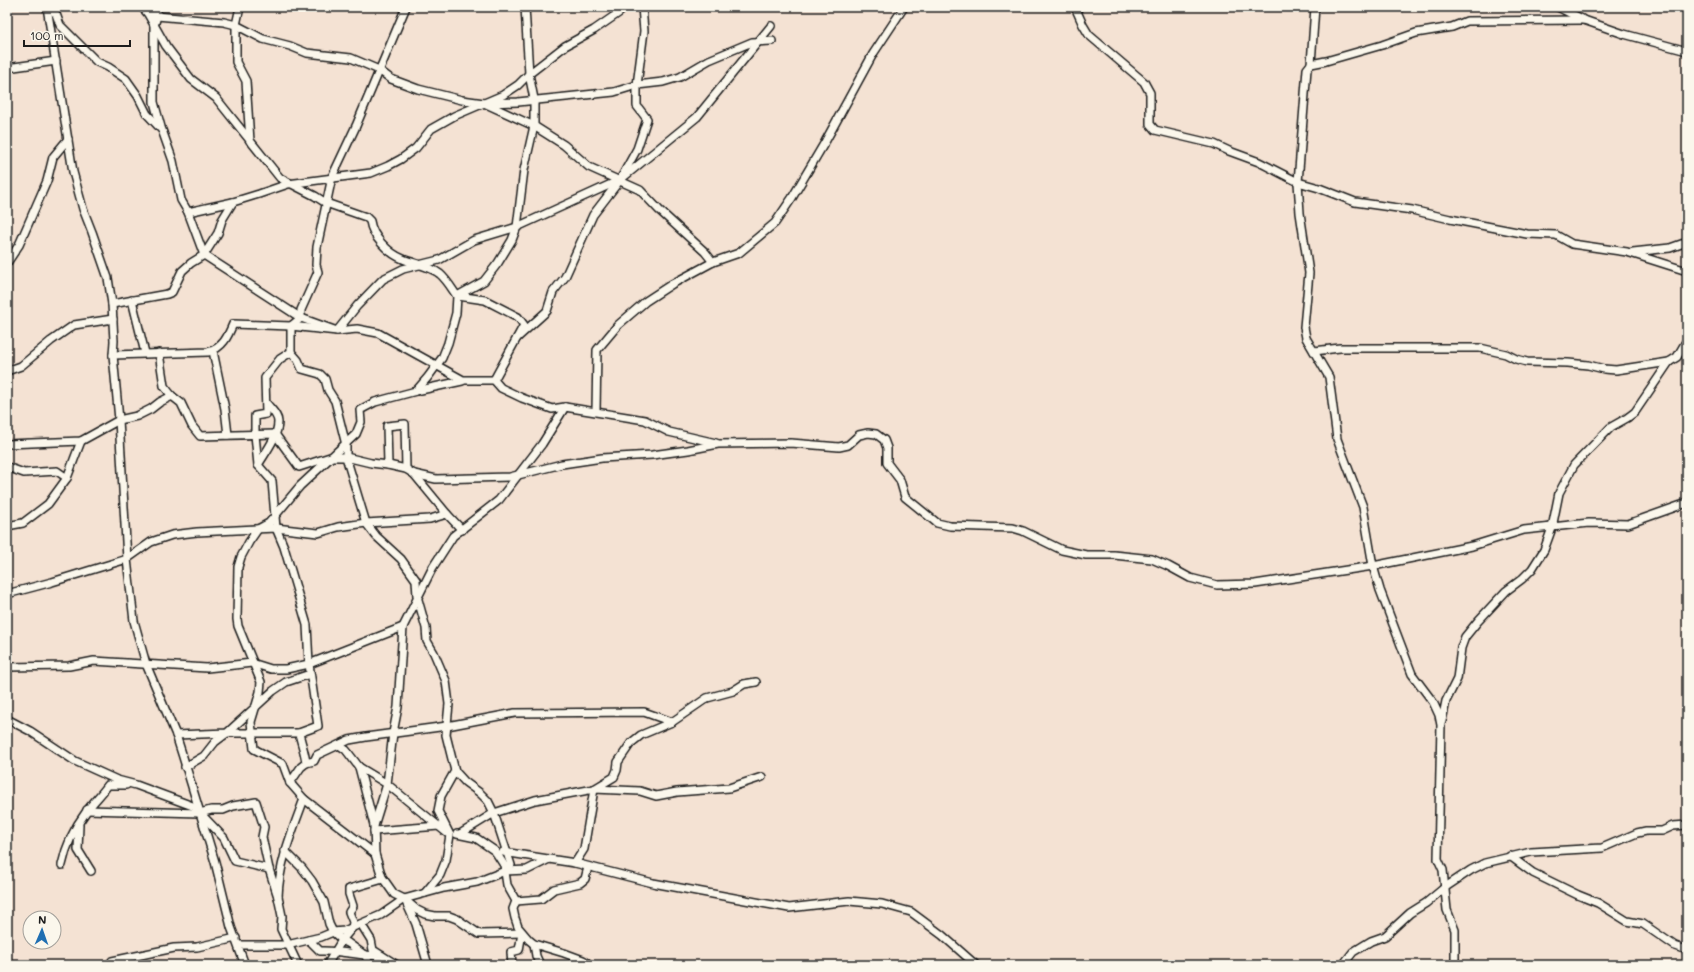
<svg xmlns="http://www.w3.org/2000/svg" width="1694" height="972" font-family="Mali,sans-serif">
<style>
.lines{fill:none;stroke-linecap:round;stroke-linejoin:round}
.street-casing{stroke:#1c1c1c;stroke-width:10}
.street{stroke:#fbf7ec;stroke-width:7}
</style>
<rect width="100%" height="100%" fill="#f4e2d3"/>
<filter id="ink" filterUnits="userSpaceOnUse"><feTurbulence type="fractalNoise" baseFrequency=".025" numOctaves="2"/><feDisplacementMap in="SourceGraphic" scale="8" xChannelSelector="R" yChannelSelector="G"/><feConvolveMatrix kernelMatrix="1 2 1 2 8 2 1 2 1" color-interpolation-filters="sRGB"/></filter>
<g filter="url(#ink)">
<g class="lines">
<defs>
<g id="street">
<path d="M 47,7 L 73,172 L 83,209 L 92,232 L 108,278 L 112,304 L 114,341 L 113,355 L 119,420 L 127,559 L 134,621 L 146,664 L 176,735 L 183,757 L 215,862 L 231,927 L 245,965"/>
<path d="M 49,7 L 56,14 L 60,25 L 97,62 L 108,67 L 126,79 L 138,96 L 147,114 L 162,130 L 173,161 L 181,200 L 188,212 L 204,255 L 301,318 L 337,331 L 357,306 L 383,279 L 403,269 L 439,260 L 474,240 L 517,227 L 620,180 L 697,117 L 771,26"/>
<path d="M 142,7 L 148,14 L 166,46 L 191,79 L 216,98 L 280,178 L 315,196 L 326,203 L 366,217 L 370,221 C 372,236 388,253 403,259 C 415,264 430,266 440,274 C 447,280 452,289 457,296 L 456,313 L 448,343 L 442,358 L 428,377 L 416,391 L 375,402 L 360,410 L 361,422 L 356,434 L 300,486 L 269,523 L 258,529 L 249,542 L 241,557 L 238,567 L 237,619 L 238,626 L 261,682 L 260,692 L 251,722 L 254,749 L 283,764 L 290,783 L 304,799 C 292,832 279,862 278,897"/>
<path d="M 157,7 L 157,16 L 154,26 L 154,102 L 161,127"/>
<path d="M 240,7 L 236,25 L 236,62 L 246,81 L 250,141"/>
<path d="M 1075,7 L 1083,25 L 1089,35 L 1144,82 L 1150,93 L 1150,124 L 1155,130 L 1214,144 L 1229,151 L 1259,162 L 1298,182 L 1319,188 L 1355,202 L 1412,210 L 1450,219 L 1527,234 L 1556,235 L 1572,244 L 1627,252 L 1687,271"/>
<path d="M 1315,7 L 1311,64 L 1307,69 L 1298,182 L 1300,213 L 1309,273 L 1304,327 L 1306,338 L 1329,377 L 1337,439 L 1363,507 L 1373,566 L 1380,590 L 1412,674 L 1433,702 L 1439,715 L 1441,725 L 1438,859 L 1443,870 L 1447,910 L 1455,930 L 1455,965"/>
<path d="M 1558,7 L 1584,20 L 1624,34 L 1687,51"/>
<path d="M 145,8 L 157,16 L 224,22 L 236,25 L 263,39 L 290,46 L 307,53 L 351,58 L 379,70 L 391,79 L 418,89 L 462,100 L 484,103 L 534,126 L 564,145 L 589,167 L 640,190 L 659,210 L 705,252 L 713,262"/>
<path d="M 1311,64 L 1326,61 L 1382,45 L 1416,33 L 1452,27 L 1467,21 L 1584,20"/>
<path d="M 7,68 L 56,61"/>
<path d="M 488,103 L 518,102 L 614,92 L 637,85 L 663,82 L 680,77 L 709,60 L 752,42 L 772,41"/>
<path d="M 188,212 L 233,202"/>
<path d="M 1633,252 L 1670,248 L 1687,242"/>
<path d="M 7,263 L 19,245 L 47,181 L 53,157 L 68,139"/>
<path d="M 457,296 L 484,281 L 498,263 L 512,240 L 517,227 L 524,170 L 534,126 L 534,99 L 529,74 L 525,7"/>
<path d="M 458,296 L 485,300 L 518,317 L 524,325 L 494,380"/>
<path d="M 132,300 L 145,353"/>
<path d="M 112,304 L 167,294 L 172,292 L 182,271 L 191,263 L 204,255 L 218,233 L 222,220 L 233,202 L 259,194 L 288,184 L 371,173 L 388,166 L 401,159 L 416,148 L 431,129 L 454,116 L 503,95 L 518,85 L 529,74 L 565,46 L 594,30 L 620,12 L 624,7"/>
<path d="M 517,338 L 547,311 L 553,292 L 565,277 L 593,215 L 620,180 L 637,149 L 647,119 L 637,106 L 637,85 L 644,31 L 642,7"/>
<path d="M 213,351 L 225,409 L 228,435"/>
<path d="M 1314,351 L 1340,348 L 1480,348 L 1506,354 L 1516,359 L 1527,362 L 1568,363 L 1588,365 L 1604,369 L 1616,370 L 1669,362 L 1677,357 L 1687,340"/>
<path d="M 291,352 L 298,360 L 302,369 L 320,374 L 325,379 L 328,390 L 335,401 L 346,445 L 346,457 L 366,523 L 376,536 L 401,559 L 416,580 L 417,596 L 426,628 L 427,641 L 434,653 L 446,681 L 449,704 L 446,735 L 455,771 L 441,796 L 438,811 L 450,835 L 446,860 L 440,875 L 425,893"/>
<path d="M 159,353 L 164,386 L 172,396 L 181,403 L 192,426 L 200,436 L 275,434 L 299,467 L 330,457 L 346,457 L 371,463 L 388,465 L 406,469 L 414,474 L 436,479 L 510,477 L 562,464 L 602,458 L 652,455 L 688,450 L 718,444 L 791,443 L 839,447 L 848,445 L 859,435 L 868,433 L 876,434 L 884,440 L 887,448 L 887,463 L 900,480 L 905,497 L 937,523 L 950,526 L 1013,528 L 1023,531 L 1062,550 L 1086,555 L 1114,555 L 1152,559 L 1168,566 L 1190,578 L 1217,585 L 1255,584 L 1373,566 L 1472,546 L 1524,530 L 1589,523 L 1628,524 L 1687,503"/>
<path d="M 113,355 L 208,352 C 223,348 228,336 233,324 L 291,326 L 337,331 L 357,329 L 378,333 L 463,380 L 494,380 L 501,388 L 522,398 L 552,409 L 565,407 L 645,420 L 669,432 L 716,443"/>
<path d="M 7,371 L 21,366 L 51,341 L 74,325 L 113,319"/>
<path d="M 416,391 L 462,381"/>
<path d="M 596,411 L 597,350 L 618,325 L 646,301 L 672,284 L 713,262 L 739,253 L 775,223 L 792,198 L 825,142 L 873,54 L 904,7"/>
<path d="M 7,444 L 81,441 L 119,420 L 137,416 L 151,409 L 160,402 L 172,396"/>
<path d="M 258,465 C 265,453 278,437 278,422 C 278,415 271,409 267,404"/>
<path d="M 388,465 L 387,426 L 405,424 L 406,469"/>
<path d="M 7,467 L 24,473 L 57,471 L 67,478"/>
<path d="M 414,474 L 447,514 L 462,530"/>
<path d="M 7,526 L 23,523 L 48,504 L 67,478 L 81,441"/>
<path d="M 7,594 L 52,582 L 127,559 L 151,542 L 172,535 L 197,532 L 276,528 L 318,533 L 338,527 L 366,523 L 430,519 L 447,514"/>
<path d="M 7,667 L 69,666 L 94,661 L 207,668 L 252,663 L 271,669 L 286,669 L 309,664 L 403,627"/>
<path d="M 7,719 L 30,731 L 75,761 L 117,780 L 136,785 L 198,808"/>
<path d="M 1442,721 L 1446,701 L 1457,679 L 1461,648 L 1465,637 L 1478,621 L 1506,591 L 1522,579 L 1532,569 L 1544,550 L 1552,528 L 1559,493 L 1574,465 L 1611,427 L 1627,418 L 1635,412 L 1669,362"/>
<path d="M 176,735 L 227,733 L 273,691 L 286,682 L 310,674"/>
<path d="M 339,745 L 346,750 L 359,767 L 374,825"/>
<path d="M 306,763 L 314,761 L 317,755 L 349,740 L 366,737 L 447,726 L 515,713 L 644,712 L 672,722"/>
<path d="M 185,767 L 204,756 L 215,742 L 227,733 L 299,733 L 318,726 L 309,664 L 307,625 L 284,547 L 276,528 L 272,481 L 258,465 L 255,435 L 255,416 L 266,414 L 265,378 L 280,359 L 291,352 L 291,326 L 301,318 L 301,310 L 318,272 L 316,265 L 317,247 L 332,177 L 356,126 L 406,7"/>
<path d="M 359,767 L 387,784 L 447,833"/>
<path d="M 455,771 L 465,782 L 480,793 L 488,801 L 494,813 L 511,865 L 505,871"/>
<path d="M 290,783 L 301,767 L 306,763 C 305,752 301,743 299,733"/>
<path d="M 304,799 L 375,854"/>
<path d="M 87,810 L 200,813 L 211,810 L 223,810 L 233,806 L 256,802 L 264,827 L 262,837 L 269,869 L 278,897 L 282,916 L 281,929 L 298,965"/>
<path d="M 201,814 L 224,838 L 235,861 L 269,869"/>
<path d="M 79,825 L 78,850 L 91,871"/>
<path d="M 374,831 L 439,826"/>
<path d="M 457,834 L 476,838 L 495,851 L 504,865 L 507,885 L 516,901 L 513,909 L 515,918 L 518,927 L 529,940 L 534,944 L 564,953 L 583,960 L 591,965"/>
<path d="M 460,834 L 494,813 L 535,800 L 594,789 L 614,777 L 617,770 L 618,762 L 631,743 L 641,735 L 672,722 L 707,698 L 733,691 L 744,684 L 756,682"/>
<path d="M 285,851 L 302,868 L 312,881 L 324,902 L 329,924 L 333,932 L 342,940 L 348,943 L 366,956 L 369,965"/>
<path d="M 503,852 L 548,859"/>
<path d="M 1510,856 L 1533,873 L 1578,895 L 1598,903 L 1627,921 L 1643,924 L 1675,946 L 1687,950"/>
<path d="M 575,863 L 584,849 L 594,789 L 640,791 L 656,796 L 677,792 L 729,788 L 762,777"/>
<path d="M 62,865 C 66,846 74,828 86,812 C 93,802 101,795 108,785 L 126,785"/>
<path d="M 516,901 L 541,899 L 554,889 L 580,883 L 585,879 L 588,867"/>
<path d="M 406,902 L 416,924 L 428,965"/>
<path d="M 361,924 L 371,940 L 373,950 L 397,965"/>
<path d="M 522,933 L 479,934 L 457,919 L 449,916 L 435,916 L 425,914 L 417,910 L 404,899 L 394,894 L 382,877 L 375,854 L 374,826 L 387,784 L 393,733 L 398,707 L 403,627 L 433,567 L 453,536 L 499,500 L 542,444 L 565,407"/>
<path d="M 309,940 L 320,951 C 341,950 361,956 382,956"/>
<path d="M 534,944 L 536,956 L 540,965"/>
<path d="M 239,945 L 287,945 L 321,937 L 333,932 L 344,931 L 381,915 L 404,899 L 444,888 L 477,882 L 505,871 L 527,870 L 549,859 L 575,863 L 653,883 L 789,908 L 849,901 L 882,904 L 911,912 L 942,935 L 976,965"/>
<path d="M 112,961 L 174,948 L 197,947 L 236,938"/>
<path d="M 327,965 L 342,940 L 352,928 L 353,922 L 349,912 L 353,906 L 349,894 L 349,889 L 383,879"/>
<path d="M 512,965 L 511,952 L 519,950 L 522,933"/>
<path d="M 1343,965 L 1353,952 L 1371,941 L 1385,936 L 1410,913 L 1426,903 L 1444,888 L 1471,870 L 1485,863 L 1531,852 L 1602,848 L 1637,833 L 1646,831 L 1662,831 L 1673,826 L 1687,825"/>
</g>
</defs>
<use href="#street" class="street-casing"/>
<use href="#street" class="street"/>
</g>
</g>
<rect width="1694" height="972" fill="none" stroke="#fbf7ec" stroke-width="24"/>
<rect x="12" y="12" width="1670" height="948" fill="none" stroke="#1c1c1c" stroke-width="1.5" filter="url(#ink)"/>
<g transform="translate(42 930) rotate(2)"><circle r="19" fill="#fbf7ec" stroke="#a29f99"/>
<path d="M0-3L7 15L0 10L-7 15Z" fill="#1f6fb2"/>
<text y="-6" font-size="11" font-weight="bold" text-anchor="middle" fill="#1c1c1c">N</text>
</g>
<path d="M24 40v6h106v-6" fill="none" stroke="#1c1c1c" stroke-width="2"/>
<text x="30" y="40" font-size="12" fill="#1c1c1c" stroke="#fbf7ec" stroke-width="3" paint-order="stroke">100 m</text>
</svg>
